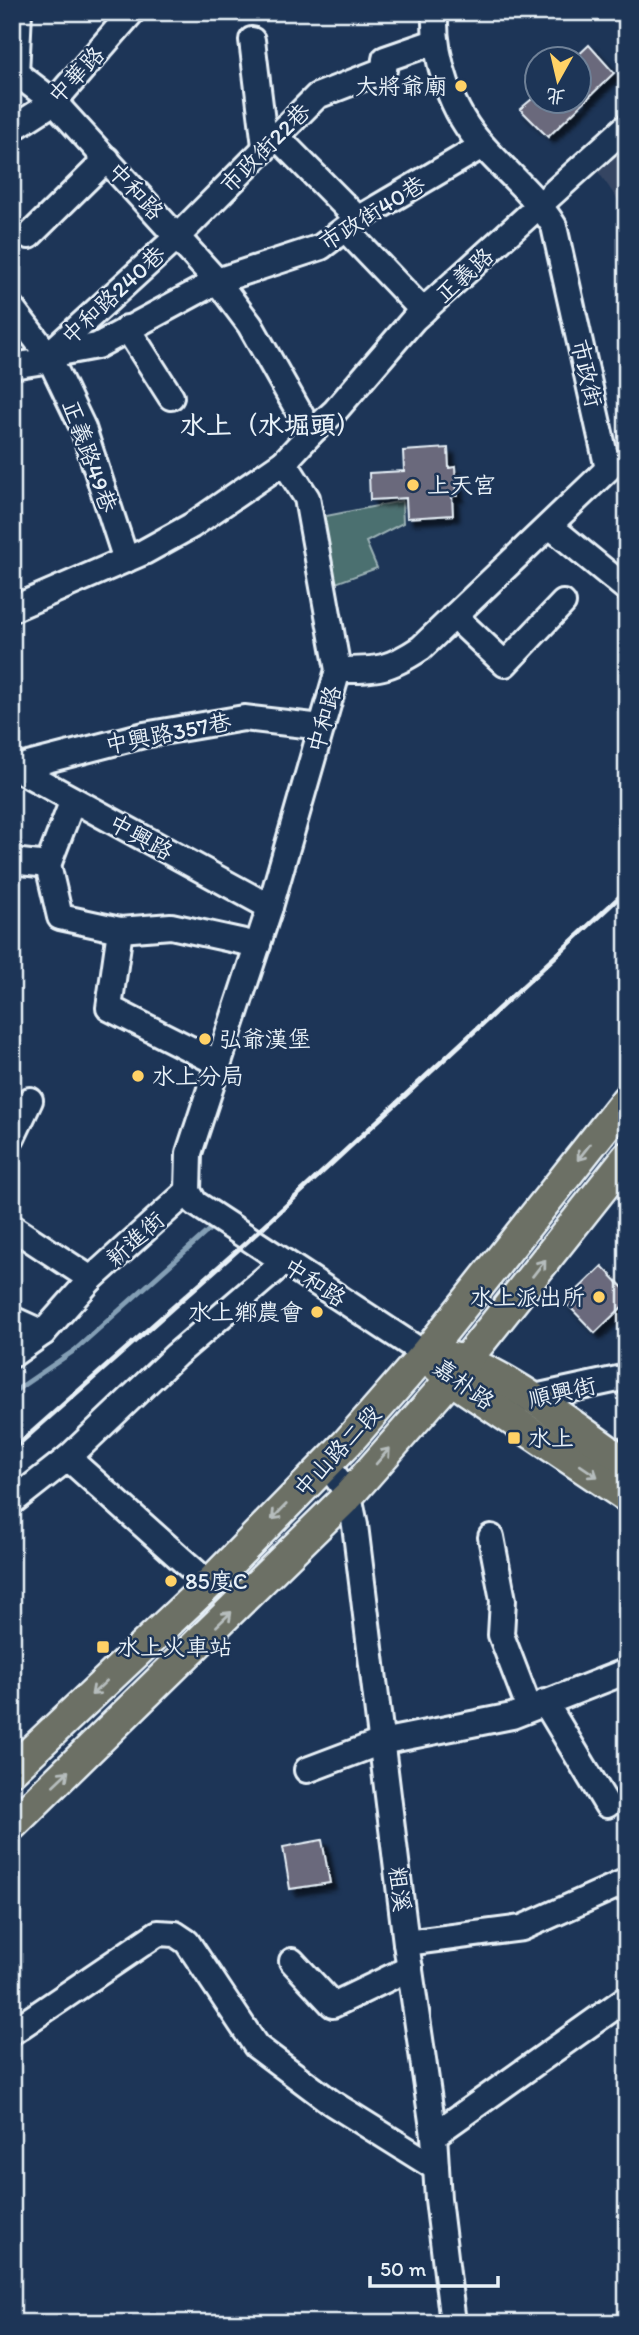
<svg xmlns="http://www.w3.org/2000/svg" width="639" height="2335" font-family="Itim,'LXGW WenKai TC',sans-serif">
<style>
.built{fill:#344562}
.green{fill:#4c6f70;stroke:#9ab0b4;stroke-width:2}
.lines{fill:none;stroke-linecap:round;stroke-linejoin:round}
.stream{stroke:#849fb5;stroke-width:5}
.building{fill:#6a697b;stroke:#e8f1f8;stroke-width:2;filter:url(#shadow)}
.minor-casing{stroke:#e8f1f8;stroke-width:30}
.major-casing{stroke:#e8f1f8;stroke-width:35}
.minor{stroke:#1d3557;stroke-width:24}
.major{stroke:#6c7065;stroke-width:30}
.rail{stroke:#e8f1f8;stroke-width:5}
.oneway{stroke:#b6bdbd}
.poi-dot{fill:#ffd166;stroke:#1d3557;stroke-width:2.5}
.labels{text-anchor:middle;dominant-baseline:central;stroke-width:5;stroke-linejoin:round;paint-order:stroke}
.street-label{font-size:23px;fill:#e8f1f8;stroke:#1d3557}
.poi-label{font-size:23px;fill:#e8f1f8;stroke:#1d3557;text-anchor:start}
.quarter-label{font-size:26px;font-weight:bold;fill:#e8f1f8;stroke:#1d3557}
</style>
<defs>
<filter id="shadow"><feDropShadow dx="6" dy="6" stdDeviation="2" flood-color="#0009"/></filter>
</defs>
<rect width="100%" height="100%" fill="#1d3557"/>
<filter id="ink" filterUnits="userSpaceOnUse"><feTurbulence type="fractalNoise" baseFrequency=".0143" numOctaves="2"/><feDisplacementMap in="SourceGraphic" scale="14" xChannelSelector="R" yChannelSelector="G"/><feConvolveMatrix kernelMatrix="1 2 1 2 8 2 1 2 1" color-interpolation-filters="sRGB"/></filter>
<g filter="url(#ink)">
<path class="built" d="M 627,146 L 627,213 L 597,170 Z"/>
<path class="green" d="M 402,501 L 403,523 L 366,542 L 377,568 L 325,587 L 316,518 Z"/>
<g class="lines">
<path class="stream" d="M 12,1393 L 75,1350 L 209,1230"/>
</g>
<g class="building">
<path d="M 589,45 L 614,73 L 548,137 L 520,109 L 538,94 L 538,102 L 580,102 L 580,60 L 573,60 Z"/>
<path d="M 538,65 L 538,88 L 526,76 Z"/>
<path d="M 448,448 L 449,468 L 455,467 L 457,496 L 452,496 L 453,515 L 407,518 L 406,498 L 370,500 L 369,473 L 404,471 L 403,451 Z"/>
<path d="M 602,1266 L 627,1292 L 627,1302 L 595,1333 L 565,1302 Z"/>
<path d="M 322,1840 L 330,1883 L 290,1889 L 283,1847 Z"/>
</g>
<g class="lines">
<defs>
<g id="minor">
<path d="M 252,40 L 265,146"/>
<path d="M 12,70 L 54,102 L 217,281 L 250,325 L 311,433 L 284,462 L 307,498 L 338,670 L 270,907 L 189,1153 L 188,1191 L 195,1203 L 425,1354"/>
<path d="M 16,73 L 19,12"/>
<path d="M 12,129 L 54,102 L 132,12"/>
<path d="M 276,136 L 358,219"/>
<path d="M 346,230 L 423,311"/>
<path d="M 29,236 L 107,159"/>
<path d="M 12,308 L 48,355 L 83,428 L 126,560"/>
<path d="M 127,328 L 171,397"/>
<path d="M 49,355 L 97,346 L 217,281 L 321,247 L 358,219 L 482,146"/>
<path d="M 12,366 L 38,362 L 48,355 L 178,236 L 317,96 L 384,70 L 385,59 L 434,42"/>
<path d="M 311,433 L 335,411 L 414,319 L 627,126"/>
<path d="M 550,526 L 627,589"/>
<path d="M 12,609 L 144,552 L 191,526 L 284,462"/>
<path d="M 454,616 L 505,664 L 563,603"/>
<path d="M 338,670 C 378,670 388,670 421,648 L 608,469 L 554,226 C 535,195 507,173 483,146 C 451,113 433,57 435,12"/>
<path d="M 12,766 L 270,907"/>
<path d="M 16,768 L 144,735 L 244,718 L 322,727"/>
<path d="M 12,861 L 48,865 L 73,800"/>
<path d="M 48,865 L 60,917 L 120,930 L 171,926 L 258,945"/>
<path d="M 120,930 L 109,1008 L 218,1063"/>
<path d="M 12,1138 L 30,1100"/>
<path d="M 12,1227 L 91,1279"/>
<path d="M 12,1319 L 43,1333"/>
<path d="M 12,1355 L 43,1333 L 91,1279 L 188,1191"/>
<path d="M 521,1400 L 627,1377"/>
<path d="M 68,1458 L 209,1584"/>
<path d="M 326,1463 L 349,1495 L 355,1525 L 406,1943 L 434,2135 L 438,2199 L 453,2323"/>
<path d="M 12,1502 L 68,1458 L 176,1355 L 284,1262"/>
<path d="M 491,1537 L 503,1600 L 501,1635 L 529,1708"/>
<path d="M 545,1702 L 607,1805"/>
<path d="M 307,1770 L 381,1742 L 512,1716 L 627,1671"/>
<path d="M 406,1943 L 522,1928 L 627,1881"/>
<path d="M 292,1961 L 333,2005 L 410,1968"/>
<path d="M 12,2032 L 158,1933 L 175,1934 L 187,1942 L 256,2046 L 332,2103 L 436,2168"/>
<path d="M 434,2135 L 627,1998"/>
</g>
<g id="major">
<path d="M 448,1357 C 494,1363 585,1435 627,1464"/>
<path d="M 437,1366 L 451,1379 L 627,1497"/>
<path d="M 12,1770 L 209,1584 L 347,1443 L 425,1354 L 627,1099"/>
<path d="M 12,1825 L 349,1495 L 451,1379 L 627,1157"/>
</g>
</defs>
<use href="#minor" class="minor-casing"/>
<use href="#major" class="major-casing"/>
<use href="#minor" class="minor"/>
<use href="#major" class="major"/>
<path class="rail" d="M 12,1450 L 249,1240 L 627,890"/>
</g>
<defs><path id="oneway-shaft" d="M-6 0H5M1.5-3L5.5 0L1.5 3" fill="none" stroke-width="1.6" stroke-linecap="round" stroke-linejoin="round" transform="scale(1.75)"/></defs>
<g class="oneway">
<use href="#oneway-shaft" transform="translate(584 1152) rotate(128)"/>
<use href="#oneway-shaft" transform="translate(539 1268) rotate(-52)"/>
<use href="#oneway-shaft" transform="translate(383 1456) rotate(-49)"/>
<use href="#oneway-shaft" transform="translate(589 1471) rotate(34)"/>
<use href="#oneway-shaft" transform="translate(279 1512) rotate(134)"/>
<use href="#oneway-shaft" transform="translate(224 1619) rotate(-44)"/>
<use href="#oneway-shaft" transform="translate(99 1688) rotate(137)"/>
<use href="#oneway-shaft" transform="translate(61 1778) rotate(-44)"/>
</g>
</g>
<g class="poi-dot">
<circle cx="461" cy="86" r="7"/>
<circle cx="413" cy="485" r="7"/>
<circle cx="205" cy="1039" r="7"/>
<circle cx="138" cy="1076" r="7"/>
<circle cx="599" cy="1297" r="7"/>
<circle cx="317" cy="1312" r="7"/>
<rect x="507" y="1431" width="14" height="14" rx="3.5"/>
<circle cx="171" cy="1581" r="7"/>
<rect x="96" y="1640" width="14" height="14" rx="3.5"/>
</g>
<g class="labels">
<g class="street-label">
<text transform="translate(76 75) rotate(-46)">中華路</text>
<text transform="translate(265 148) rotate(-45)">市政街22巷</text>
<text transform="translate(136 191) rotate(47)">中和路</text>
<text transform="translate(372 213) rotate(-32)">市政街40巷</text>
<text transform="translate(464 275) rotate(-42)">正義路</text>
<text transform="translate(113 295) rotate(-43)">中和路240巷</text>
<text transform="translate(587 373) rotate(77)">市政街</text>
<text transform="translate(90 456) rotate(70)">正義路49巷</text>
<text transform="translate(324 719) rotate(-74)">中和路</text>
<text transform="translate(168 733) rotate(-11)">中興路357巷</text>
<text transform="translate(141 837) rotate(29)">中興路</text>
<text transform="translate(135 1239) rotate(-42)">新進街</text>
<text transform="translate(315 1282) rotate(33)">中和路</text>
<text transform="translate(464 1384) rotate(36)">嘉朴路</text>
<text transform="translate(562 1392) rotate(-13)">順興街</text>
<text transform="translate(337 1451) rotate(-47)">中山路二段</text>
<text transform="translate(400 1889) rotate(83)">粗溪</text>
</g>
<g class="poi-label">
<text x="447" y="86" text-anchor="end">大將爺廟</text>
<text x="427" y="485">上天宮</text>
<text x="219" y="1039">弘爺漢堡</text>
<text x="152" y="1076">水上分局</text>
<text x="585" y="1297" text-anchor="end">水上派出所</text>
<text x="303" y="1312" text-anchor="end">水上鄉農會</text>
<text x="528" y="1438">水上</text>
<text x="185" y="1581">85度C</text>
<text x="117" y="1647">水上火車站</text>
</g>
<g class="quarter-label">
<text x="271" y="425">水上（水堀頭）</text>
</g>
</g>
<rect width="639" height="2335" fill="none" stroke="#1d3557" stroke-width="42"/>
<rect x="21" y="21" width="597" height="2293" fill="none" stroke="#e8f1f8" stroke-width="2.5" filter="url(#ink)"/>
<g transform="translate(558 80) rotate(188)"><circle r="33" fill="#1d3557" stroke="#6e8097" stroke-width="2"/>
<path d="M0-5L12 26L0 18L-12 26Z" fill="#ffd166"/>
<text y="-10" font-size="19" font-weight="bold" text-anchor="middle" fill="#e8f1f8">北</text>
</g>
<path d="M370 2276v10h128v-10" fill="none" stroke="#e8f1f8" stroke-width="3.5"/>
<text x="380" y="2276" font-size="21" fill="#e8f1f8" stroke="#1d3557" stroke-width="5" paint-order="stroke">50 m</text>
</svg>
